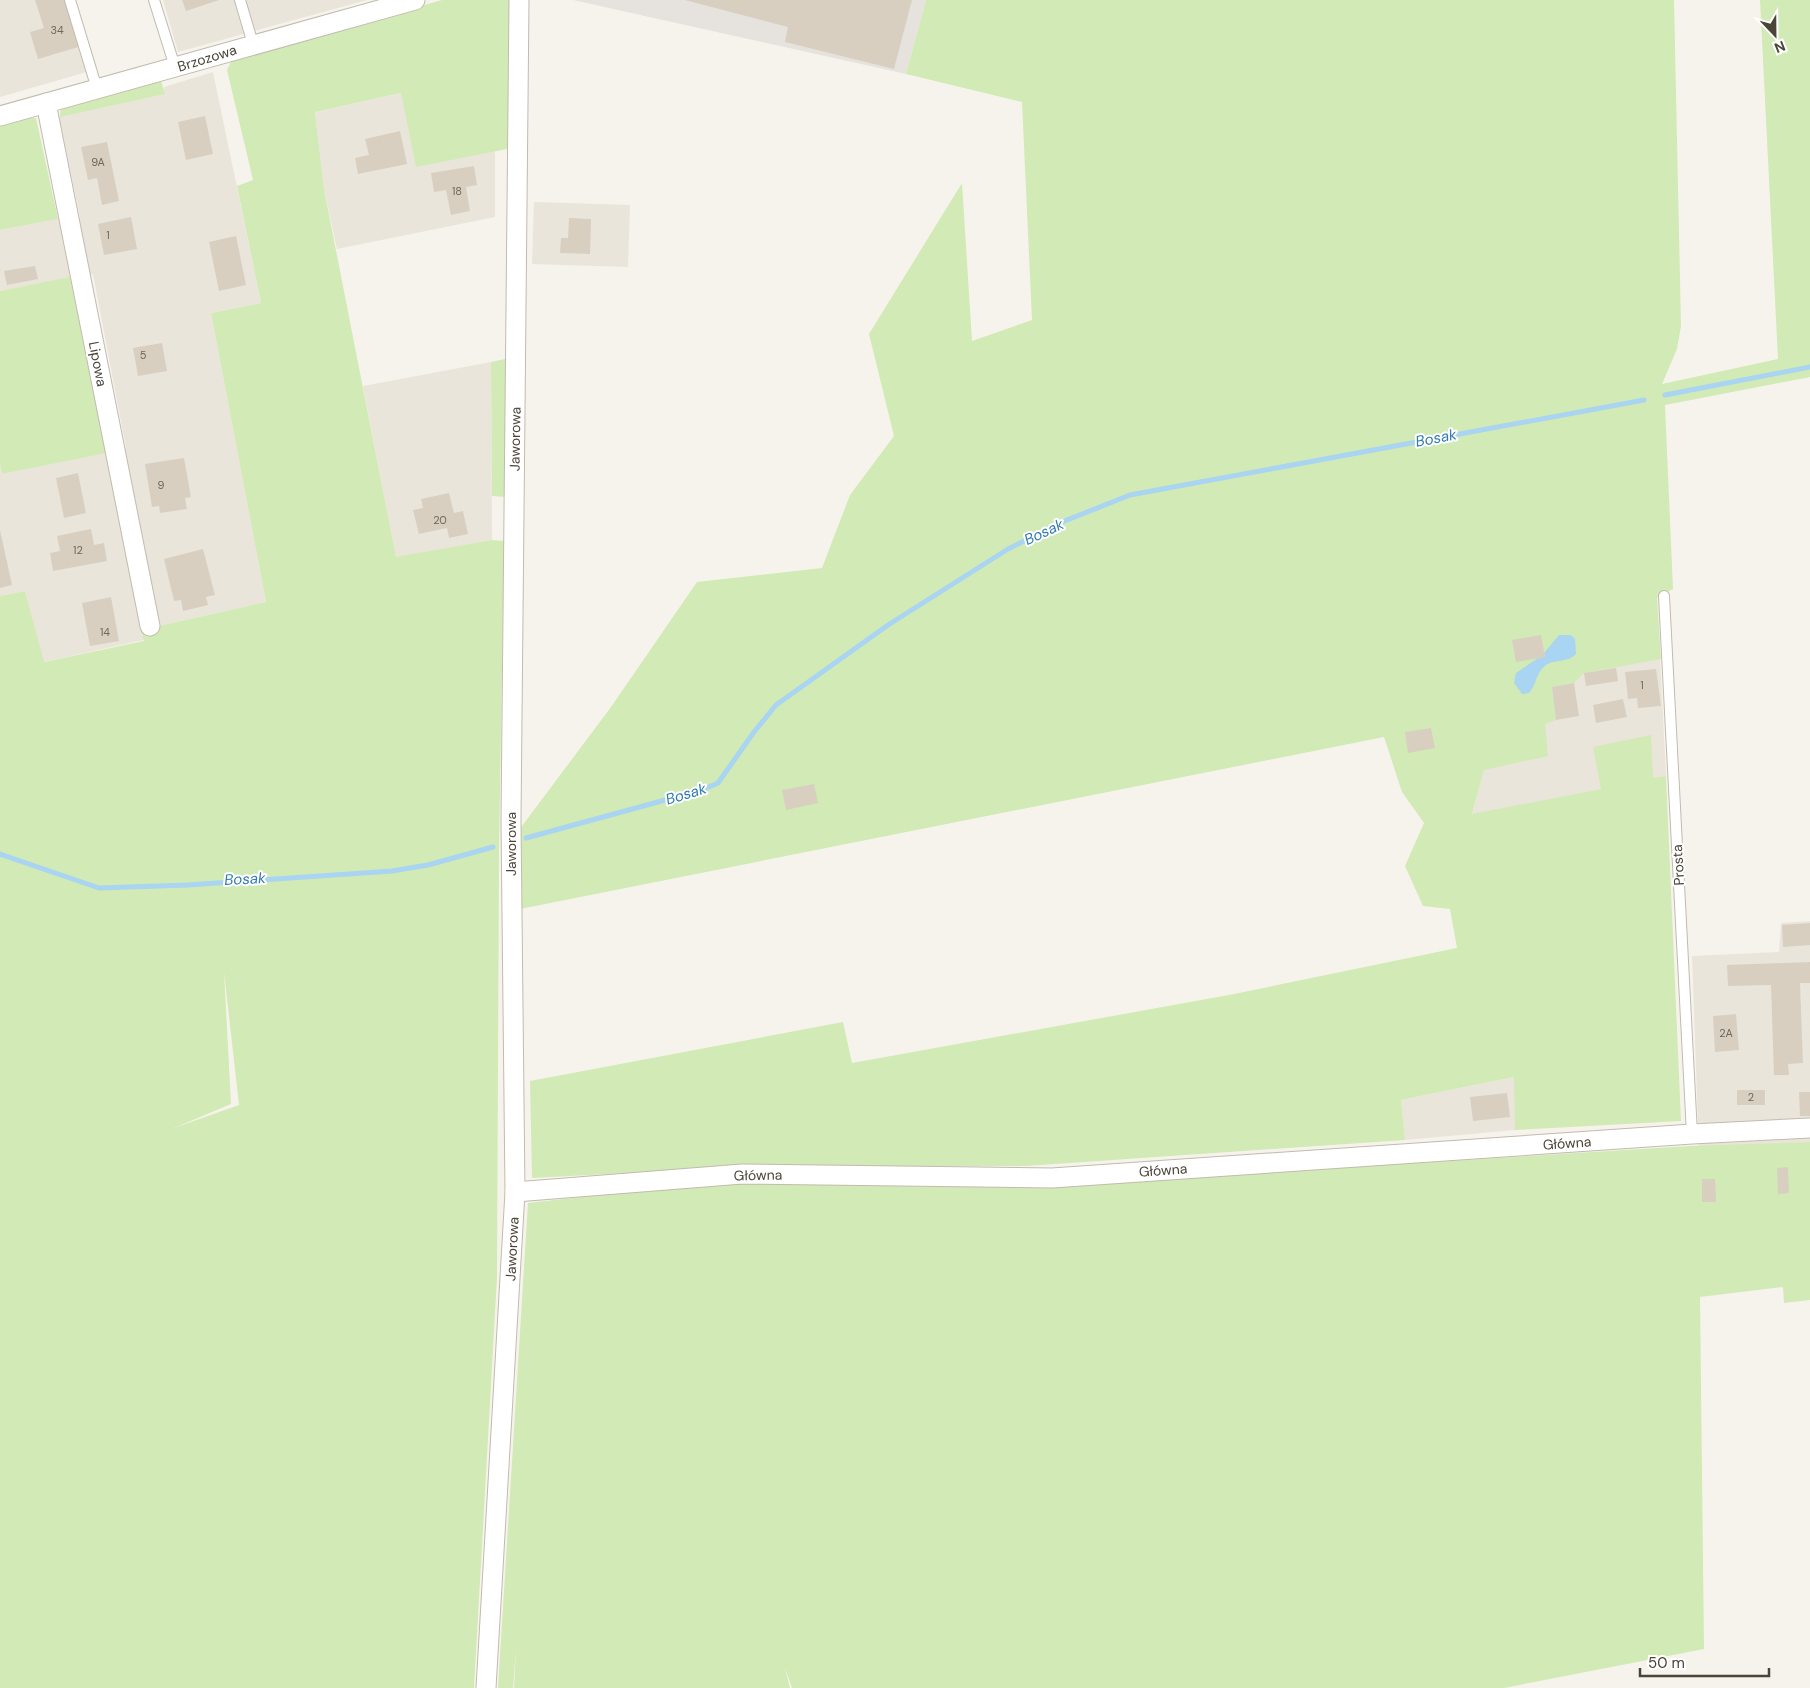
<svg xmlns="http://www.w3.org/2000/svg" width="1810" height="1688" font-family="'DM Sans',sans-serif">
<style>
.residential{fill:#eae5da}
.industrial{fill:#e6e2dd}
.green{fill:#d2eab5;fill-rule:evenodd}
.water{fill:#a9d4f2}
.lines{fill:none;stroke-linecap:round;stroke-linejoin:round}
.stream{stroke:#a9d4f2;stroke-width:5}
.building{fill:#d8cfc1}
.service-casing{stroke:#c2bbae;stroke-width:12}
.minor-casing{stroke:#c2bbae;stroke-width:21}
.service{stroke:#fff;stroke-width:10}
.minor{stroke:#fff;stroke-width:19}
.labels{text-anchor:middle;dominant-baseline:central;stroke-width:4;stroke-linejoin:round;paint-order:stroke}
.number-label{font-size:11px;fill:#6e675b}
.street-label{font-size:14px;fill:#4b4439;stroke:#fff}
.water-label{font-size:15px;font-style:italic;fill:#2e7ab2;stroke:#fff}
</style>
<rect width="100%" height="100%" fill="#f6f3ec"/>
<g class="residential">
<path d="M 0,0 L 75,0 L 97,69 L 0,97 Z"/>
<path d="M 163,0 L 367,0 L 178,52 Z"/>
<path d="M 213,72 L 261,303 L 211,313 L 266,602 L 141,630 L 144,640 L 43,662 L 25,591 L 0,596 L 0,464 L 2,474 L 126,448 L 93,274 L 0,291 L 0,230 L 58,219 L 80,217 L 59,117 L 164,94 L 164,87 Z"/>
<path d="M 402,93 L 416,166 L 495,151 L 495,217 L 337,249 L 324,189 L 315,112 Z"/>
<path d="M 534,202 L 630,205 L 628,267 L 532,264 Z"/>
<path d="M 491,362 L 492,540 L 396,558 L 363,386 Z"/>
<path d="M 1657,598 L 1666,776 L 1472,815 L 1484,770 L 1478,744 Z"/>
<path d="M 1810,921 L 1810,1142 L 1699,1151 L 1692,956 L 1779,952 L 1781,923 Z"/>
<path d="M 1515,1077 L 1515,1130 L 1405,1140 L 1401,1100 Z"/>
</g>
<path class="industrial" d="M 573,0 L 926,0 L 906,74 Z"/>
<g class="green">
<path d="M 442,0 L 509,0 L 511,12 L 507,149 L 416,167 L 401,93 L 315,112 L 324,189 L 396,557 L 492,540 L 504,541 L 499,850 L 497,1277 L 474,1688 L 0,1688 L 0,596 L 25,591 L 44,662 L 144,641 L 141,630 L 266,602 L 211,313 L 261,303 L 237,186 L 253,180 L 227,70 L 232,60 ZM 224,972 L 239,1105 L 174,1128 L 231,1104 Z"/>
<path d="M 926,0 L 1674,0 L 1681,326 L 1677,349 L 1662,384 L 1778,359 L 1760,0 L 1810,0 L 1810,377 L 1665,405 L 1673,589 L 1657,598 L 1661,659 L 1584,673 L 1574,683 L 1552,687 L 1556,720 L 1545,724 L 1548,756 L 1484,770 L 1472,814 L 1601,789 L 1593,747 L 1651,735 L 1653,778 L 1666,776 L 1681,1121 L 1515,1130 L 1514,1077 L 1401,1100 L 1405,1140 L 1026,1166 L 762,1166 L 532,1178 L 530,1081 L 843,1022 L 852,1063 L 1229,995 L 1457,948 L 1450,909 L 1423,906 L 1405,866 L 1424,823 L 1402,792 L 1384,737 L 520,909 L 519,830 L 611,707 L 697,582 L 822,568 L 850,495 L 894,436 L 869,334 L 962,183 L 972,341 L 1032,320 L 1022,102 L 906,74 Z"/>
<path d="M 160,78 L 165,94 L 60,117 L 61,105 Z"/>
<path d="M 24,118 L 36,118 L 58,219 L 0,230 L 0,125 Z"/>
<path d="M 70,277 L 106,453 L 2,474 L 0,464 L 0,291 Z"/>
<path d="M 505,359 L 506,497 L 492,496 L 491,362 Z"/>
<path d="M 1810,1142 L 1810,1300 L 1784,1303 L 1783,1287 L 1700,1297 L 1704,1649 L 1504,1688 L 792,1688 L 785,1668 L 790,1688 L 514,1688 L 516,1648 L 513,1688 L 498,1688 L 528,1203 L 688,1185 L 752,1183 L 945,1187 L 1049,1186 L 1690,1146 Z"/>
</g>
<path class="water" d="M 1559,635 L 1571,635 L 1575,639 L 1576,654 C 1568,663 1555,659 1546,665 C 1536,672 1536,686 1529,693 L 1522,694 L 1514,683 L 1516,673 L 1538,658 L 1545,657 L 1544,653 Z"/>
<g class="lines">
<g class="stream">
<path d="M 1665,395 L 1810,367"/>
<path d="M 526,838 L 702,790 L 718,783 L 754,732 L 776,705 L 888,625 L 1008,549 L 1062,522 L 1130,495 L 1644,400"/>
<path d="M 0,854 L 99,888 L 188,885 L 392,871 L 428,865 L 493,847"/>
</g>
</g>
<g class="building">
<path d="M 35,0 L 68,0 L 82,46 L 38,59 L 30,32 L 44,28 Z"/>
<path d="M 182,0 L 219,0 L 186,11 Z"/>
<path d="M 685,0 L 912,0 L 894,69 L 785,42 L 788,27 Z"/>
<path d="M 205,116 L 213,154 L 186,160 L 178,122 Z"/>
<path d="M 400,131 L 407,164 L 358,174 L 355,158 L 369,155 L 365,139 Z"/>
<path d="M 107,142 L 119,201 L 102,205 L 97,178 L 88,180 L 81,147 Z"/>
<path d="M 474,166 L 477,185 L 466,187 L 470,211 L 451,215 L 446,190 L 434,192 L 431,173 Z"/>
<path d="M 131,217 L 137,249 L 104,255 L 98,224 Z"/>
<path d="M 569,218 L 591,219 L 590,254 L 560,253 L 561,238 L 568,238 Z"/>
<path d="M 236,236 L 246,285 L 219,291 L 209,242 Z"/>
<path d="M 35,266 L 38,279 L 7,285 L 4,271 Z"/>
<path d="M 162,343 L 167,371 L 138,376 L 133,348 Z"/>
<path d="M 184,458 L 191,497 L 185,498 L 187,509 L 160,513 L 159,506 L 152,507 L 145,464 Z"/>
<path d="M 78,473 L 86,513 L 64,518 L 56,478 Z"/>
<path d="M 449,493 L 454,513 L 463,511 L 468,534 L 449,538 L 447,528 L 419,534 L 413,510 L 423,508 L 421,499 Z"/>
<path d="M 91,529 L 94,545 L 104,543 L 107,561 L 53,571 L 50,553 L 60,551 L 57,536 Z"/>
<path d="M 0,530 L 12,585 L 0,588 Z"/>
<path d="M 203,549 L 215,595 L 206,597 L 208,605 L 183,611 L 181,600 L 174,601 L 164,559 Z"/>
<path d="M 111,597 L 119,641 L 90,646 L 82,603 Z"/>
<path d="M 1541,635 L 1545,657 L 1516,662 L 1512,640 Z"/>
<path d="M 1616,668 L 1618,681 L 1586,686 L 1584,673 Z"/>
<path d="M 1656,669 L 1661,706 L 1638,708 L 1637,698 L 1628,699 L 1625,672 Z"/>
<path d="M 1574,683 L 1579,716 L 1556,720 L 1552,687 Z"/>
<path d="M 1623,699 L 1627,717 L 1596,723 L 1593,705 Z"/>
<path d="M 1431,728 L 1435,748 L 1408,753 L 1405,732 Z"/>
<path d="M 814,784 L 818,803 L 786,810 L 782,790 Z"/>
<path d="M 1810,923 L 1810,945 L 1783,947 L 1782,925 Z"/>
<path d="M 1810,962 L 1810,983 L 1800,983 L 1803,1063 L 1788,1064 L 1789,1075 L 1774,1075 L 1771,985 L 1728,986 L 1727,965 Z"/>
<path d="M 1736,1014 L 1739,1050 L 1715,1052 L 1713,1016 Z"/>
<rect x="1737" y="1090" width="28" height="15"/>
<path d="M 1799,1092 L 1810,1092 L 1810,1116 L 1800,1116 Z"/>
<path d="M 1507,1093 L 1510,1117 L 1473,1121 L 1470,1097 Z"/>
<path d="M 1788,1167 L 1789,1193 L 1778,1194 L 1777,1168 Z"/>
<path d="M 1702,1179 L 1715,1179 L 1716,1202 L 1702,1202 Z"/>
</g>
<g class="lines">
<defs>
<g id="service">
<path d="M 70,0 L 97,89"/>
<path d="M 154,0 L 175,67"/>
<path d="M 240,0 L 253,44"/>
<path d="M 1664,596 L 1692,1134"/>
</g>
<g id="minor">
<path d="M 46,103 L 150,626"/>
<path d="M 0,116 L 415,0"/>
<path d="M 515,1192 L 742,1174 L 1052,1178 L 1692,1134 L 1810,1128"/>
<path d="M 486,1688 L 515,1192 L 511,821 L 519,0"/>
</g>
</defs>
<use href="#service" class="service-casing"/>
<use href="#minor" class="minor-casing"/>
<use href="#service" class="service"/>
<use href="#minor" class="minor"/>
</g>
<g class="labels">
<g class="number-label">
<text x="57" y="30">34</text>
<text x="98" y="162">9A</text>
<text x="457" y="191">18</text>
<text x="108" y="235">1</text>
<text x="143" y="355">5</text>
<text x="161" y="485">9</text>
<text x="440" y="520">20</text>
<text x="78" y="550">12</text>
<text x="105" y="632">14</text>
<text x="1642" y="685">1</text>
<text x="1726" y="1033">2A</text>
<text x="1751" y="1097">2</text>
</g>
<g class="street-label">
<text transform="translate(207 58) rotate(-17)">Brzozowa</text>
<text transform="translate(98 364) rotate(79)">Lipowa</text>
<text transform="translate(515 439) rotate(-89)">Jaworowa</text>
<text transform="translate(511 844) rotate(-90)">Jaworowa</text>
<text transform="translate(1678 865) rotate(-93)">Prosta</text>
<text transform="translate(1567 1143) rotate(-4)">Główna</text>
<text transform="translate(1163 1170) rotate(-4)">Główna</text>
<text transform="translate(758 1175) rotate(-1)">Główna</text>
<text transform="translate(512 1249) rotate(-87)">Jaworowa</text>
</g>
<g class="water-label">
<text transform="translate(1436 438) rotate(-11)">Bosak</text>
<text transform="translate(1044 532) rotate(-25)">Bosak</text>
<text transform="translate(686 794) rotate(-17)">Bosak</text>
<text transform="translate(245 879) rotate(-3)">Bosak</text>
</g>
</g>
<g transform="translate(1775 35) rotate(158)" stroke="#ffffff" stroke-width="4" paint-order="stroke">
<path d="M0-4L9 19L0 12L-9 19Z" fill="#4b4439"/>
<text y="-8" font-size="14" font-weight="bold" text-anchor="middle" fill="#4b4439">N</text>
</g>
<path d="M1640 1668v8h129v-8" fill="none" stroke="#4b4439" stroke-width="2.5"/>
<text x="1648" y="1668" font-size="15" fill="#4b4439" stroke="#ffffff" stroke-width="4" paint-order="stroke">50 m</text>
</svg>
